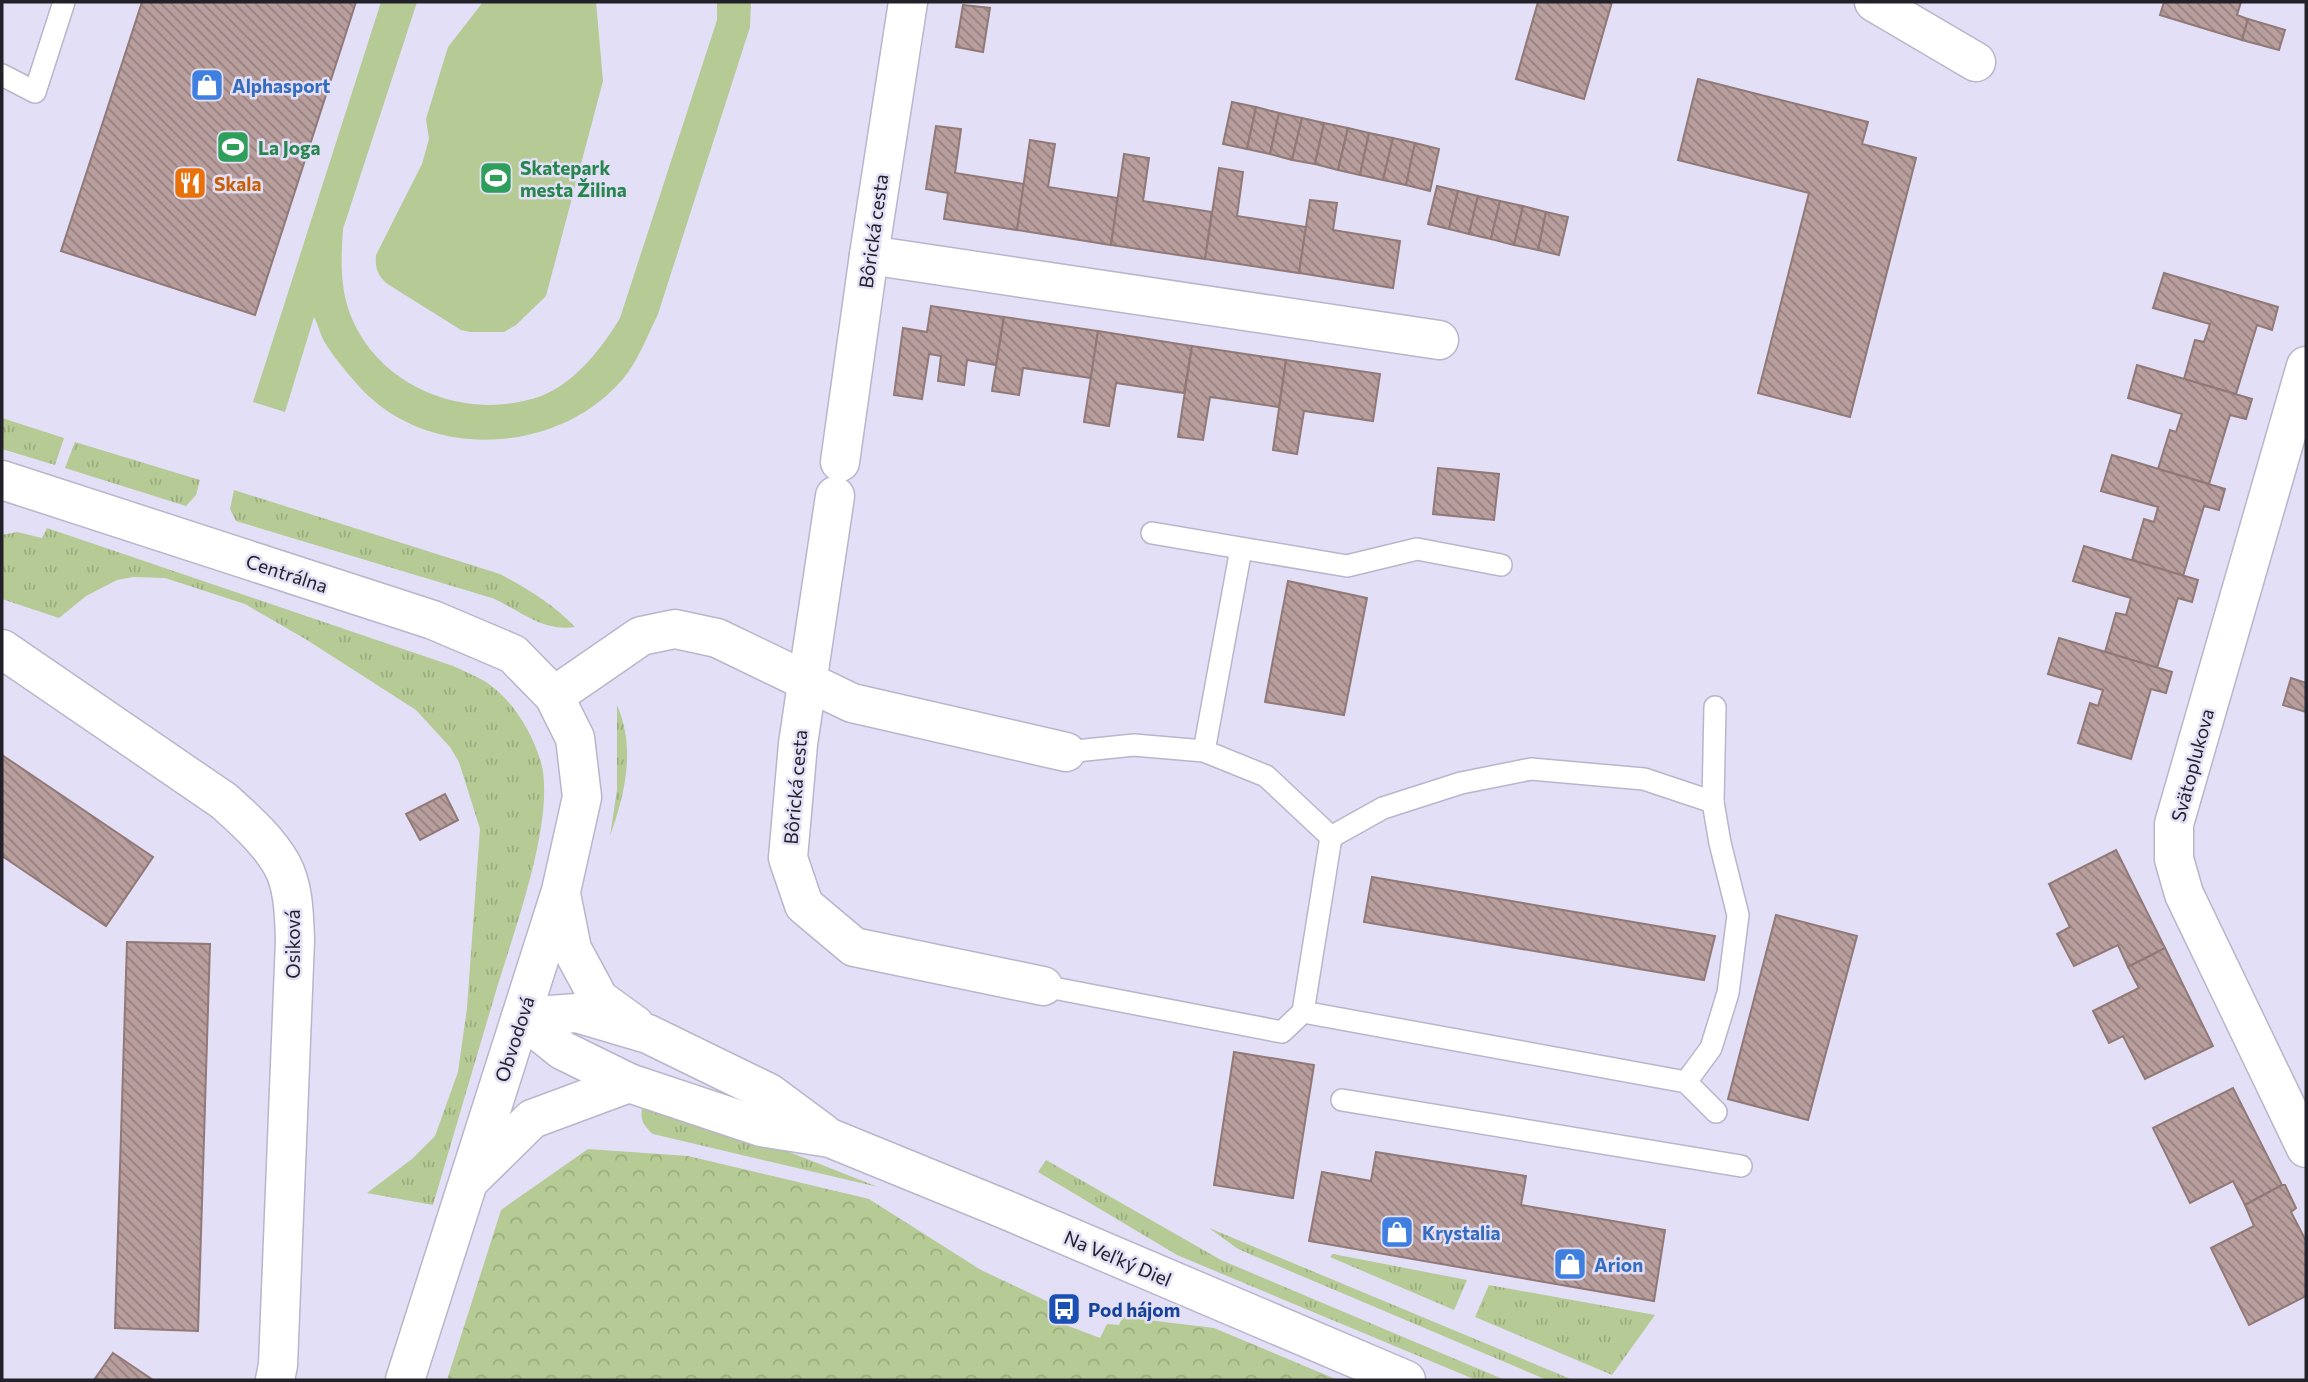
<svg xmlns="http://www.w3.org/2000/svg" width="2308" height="1382" font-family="Commissioner,sans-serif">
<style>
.grass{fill:url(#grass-tufts)}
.forest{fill:url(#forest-crowns)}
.garden{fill:#b5ca94}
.building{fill:url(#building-back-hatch);stroke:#917978;stroke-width:2}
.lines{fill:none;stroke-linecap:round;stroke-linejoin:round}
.lane-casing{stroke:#b9b5cb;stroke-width:24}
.street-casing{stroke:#b9b5cb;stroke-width:41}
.lane{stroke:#fff;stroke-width:21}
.street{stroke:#fff;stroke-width:38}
.labels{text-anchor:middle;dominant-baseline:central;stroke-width:5;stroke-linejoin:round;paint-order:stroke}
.shop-label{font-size:19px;font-weight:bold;fill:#366cbe;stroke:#e3dff6;text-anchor:start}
.leisure-label{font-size:19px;font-weight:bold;fill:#27864d;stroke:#e3dff6;text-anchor:start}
.food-label{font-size:19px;font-weight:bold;fill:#c56008;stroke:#e3dff6;text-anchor:start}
.street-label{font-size:19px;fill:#222129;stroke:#e3dff6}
.transit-label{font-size:19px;font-weight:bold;fill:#164399;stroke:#e3dff6;text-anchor:start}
</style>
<defs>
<pattern id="grass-tufts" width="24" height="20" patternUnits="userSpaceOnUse" patternTransform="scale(1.75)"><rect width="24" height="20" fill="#b5ca94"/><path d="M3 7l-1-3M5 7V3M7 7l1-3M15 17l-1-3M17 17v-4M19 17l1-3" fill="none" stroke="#9bad80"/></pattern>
<pattern id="forest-crowns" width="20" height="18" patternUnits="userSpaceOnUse" patternTransform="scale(1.75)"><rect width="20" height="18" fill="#b5ca94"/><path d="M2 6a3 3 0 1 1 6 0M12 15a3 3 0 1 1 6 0" fill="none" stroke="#9bad80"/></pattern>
<pattern id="building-back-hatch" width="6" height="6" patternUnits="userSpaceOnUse" patternTransform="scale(1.75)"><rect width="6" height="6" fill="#b89e9d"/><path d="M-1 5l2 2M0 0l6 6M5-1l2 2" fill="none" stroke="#958080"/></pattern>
</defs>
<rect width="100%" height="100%" fill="#e3dff6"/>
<g class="grass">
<path d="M 2,418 L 64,438 L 55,465 L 2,449 Z"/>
<path d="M 75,442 L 200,480 L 196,495 L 186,506 L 65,468 Z"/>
<path d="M 234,490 L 500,574 C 528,589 553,604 575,627 C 542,632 520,610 492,598 L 236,521 L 230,509 Z"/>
<path d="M 47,528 L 453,666 C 464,671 476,676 486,682 C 512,699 531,731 540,759 C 558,814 513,934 496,991 C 475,1062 454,1133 433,1205 L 367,1193 L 412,1159 L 435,1136 L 458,1072 L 467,1008 L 480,829 L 459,762 L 450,747 L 416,710 L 307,640 L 245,604 L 165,578 L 133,577 L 117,580 L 86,596 L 59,618 L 2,599 L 2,535 L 17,532 L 42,538 Z"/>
<path d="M 617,705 C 636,748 625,794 610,836 L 617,790 Z"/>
<path d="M 643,1105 L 706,1119 L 878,1187 L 653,1134 C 643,1125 639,1119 643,1105 Z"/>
<path d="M 1046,1160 L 1221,1260 L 1505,1380 L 1476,1380 L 1177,1255 L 1038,1172 Z"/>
<path d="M 1209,1228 L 1573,1380 L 1547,1380 L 1238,1249 Z"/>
<path d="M 1333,1254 L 1467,1280 L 1454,1310 L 1330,1257 Z"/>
<path d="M 1489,1285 L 1655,1315 L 1612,1375 L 1475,1317 Z"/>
</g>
<path class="forest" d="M 588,1149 L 688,1156 L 869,1199 L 981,1270 L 1057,1306 L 1053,1320 L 1100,1338 L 1107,1324 L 1119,1325 L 1123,1317 L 1214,1328 L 1338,1380 L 447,1380 L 501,1210 Z"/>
<g class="garden">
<path d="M 381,2 L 417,2 L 343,229 C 341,256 340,282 348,308 C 374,387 467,423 541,396 C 575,383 602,348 620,318 L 717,20 L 717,2 L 751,2 L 750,27 L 658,314 C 647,337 638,361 622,380 C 562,450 442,461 372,399 C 359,388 336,360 327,346 C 321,338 319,326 314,317 L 285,412 L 253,402 Z"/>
<path d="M 483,2 L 596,2 L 603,81 L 546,296 L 516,325 L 504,332 L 470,332 L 461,330 L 386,283 C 377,274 375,267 376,255 L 422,164 L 429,139 L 426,119 L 448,47 Z"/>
</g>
<g class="building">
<path d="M 142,2 L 356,2 L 255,315 L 61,251 Z"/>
<path d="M 1538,2 L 1612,2 L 1584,99 L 1516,79 Z"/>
<path d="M 2164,2 L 2241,2 L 2237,15 L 2248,19 L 2242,40 L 2160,15 Z"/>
<path d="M 963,5 L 990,8 L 983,52 L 956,47 Z"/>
<path d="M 2248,19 L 2285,30 L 2279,50 L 2242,40 Z"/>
<path d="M 1698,79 L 1868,122 L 1862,144 L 1916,158 L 1850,417 L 1758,393 L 1809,193 L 1678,160 Z"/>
<path d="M 1232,102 L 1256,107 L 1247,149 L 1223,144 Z"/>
<path d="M 1256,107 L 1279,113 L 1270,154 L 1247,149 Z"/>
<path d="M 1279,113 L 1302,118 L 1292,160 L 1270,154 Z"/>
<path d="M 1302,118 L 1324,123 L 1315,164 L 1292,160 Z"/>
<path d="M 1324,123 L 1348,128 L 1338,170 L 1315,164 Z"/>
<path d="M 936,126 L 961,129 L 955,173 L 1024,184 L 1017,230 L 944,219 L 948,193 L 926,189 Z"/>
<path d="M 1348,128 L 1369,133 L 1360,175 L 1338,170 Z"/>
<path d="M 1369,133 L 1393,138 L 1383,180 L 1360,175 Z"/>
<path d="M 1393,138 L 1415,143 L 1406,185 L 1383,180 Z"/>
<path d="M 1030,140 L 1055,144 L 1048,187 L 1118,198 L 1111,245 L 1017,230 Z"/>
<path d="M 1415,143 L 1439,149 L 1430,191 L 1406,185 Z"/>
<path d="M 1124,154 L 1149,158 L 1143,201 L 1212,212 L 1205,259 L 1111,245 Z"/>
<path d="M 1219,168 L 1243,172 L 1237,216 L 1306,227 L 1299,273 L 1205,259 Z"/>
<path d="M 1437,186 L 1458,191 L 1449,229 L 1428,224 Z"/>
<path d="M 1458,191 L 1478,196 L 1469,234 L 1449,229 Z"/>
<path d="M 1478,196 L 1500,201 L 1491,239 L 1469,234 Z"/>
<path d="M 1310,200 L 1337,203 L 1333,230 L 1400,241 L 1393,288 L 1299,273 Z"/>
<path d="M 1500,201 L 1523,206 L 1514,245 L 1491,239 Z"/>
<path d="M 1523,206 L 1546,212 L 1538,250 L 1514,245 Z"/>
<path d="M 1546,212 L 1568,217 L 1559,255 L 1538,250 Z"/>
<path d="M 2164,273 L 2278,307 L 2272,330 L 2257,325 L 2236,394 L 2184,379 L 2195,340 L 2204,342 L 2210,324 L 2153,308 Z"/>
<path d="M 931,306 L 1004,317 L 996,365 L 967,360 L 964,385 L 938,381 L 941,356 L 929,354 L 922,399 L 894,395 L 903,328 L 927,332 Z"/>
<path d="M 1004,317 L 1098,331 L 1091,378 L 1023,368 L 1019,395 L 992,391 Z"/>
<path d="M 1098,331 L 1192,346 L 1184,393 L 1116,383 L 1109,426 L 1084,422 Z"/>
<path d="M 1192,346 L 1286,360 L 1279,407 L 1210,397 L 1203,440 L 1178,437 Z"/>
<path d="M 1286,360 L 1380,374 L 1373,421 L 1304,411 L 1297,454 L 1273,450 Z"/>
<path d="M 2137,365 L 2252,399 L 2246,419 L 2230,415 L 2209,484 L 2158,469 L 2170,430 L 2176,432 L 2182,414 L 2128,398 Z"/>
<path d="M 2112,455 L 2225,489 L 2219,510 L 2204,506 L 2183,576 L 2132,560 L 2144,519 L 2154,522 L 2158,507 L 2101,491 Z"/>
<path d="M 1438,468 L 1499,474 L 1494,520 L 1433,514 Z"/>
<path d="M 2084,546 L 2198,580 L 2192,602 L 2178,598 L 2157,668 L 2105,652 L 2116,613 L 2126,615 L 2131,598 L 2073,581 Z"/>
<path d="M 1288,581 L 1367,598 L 1344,715 L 1265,702 Z"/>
<path d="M 2059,638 L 2172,672 L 2166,693 L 2151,689 L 2131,759 L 2078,743 L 2090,703 L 2098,706 L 2103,690 L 2048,674 Z"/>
<path d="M 2291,678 L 2306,683 L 2306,712 L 2283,705 Z"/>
<path d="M 2,755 L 153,857 L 106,926 L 2,856 Z"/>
<path d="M 445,794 L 458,820 L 420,840 L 406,814 Z"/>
<path d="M 2116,850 L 2165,948 L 2128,967 L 2118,945 L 2074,966 L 2057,934 L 2070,927 L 2049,884 Z"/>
<path d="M 1372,877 L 1715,936 L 1704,980 L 1364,922 Z"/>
<path d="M 1776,915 L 1857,936 L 1808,1120 L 1728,1099 Z"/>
<path d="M 127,942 L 210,944 L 198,1331 L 115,1328 Z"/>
<path d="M 2165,948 L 2213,1046 L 2145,1079 L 2123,1036 L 2109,1043 L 2093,1011 L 2139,988 L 2128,967 Z"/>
<path d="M 1234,1052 L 1314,1065 L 1293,1198 L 1214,1185 Z"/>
<path d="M 2233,1088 L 2282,1185 L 2245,1205 L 2233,1181 L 2190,1203 L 2153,1128 Z"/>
<path d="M 1376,1152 L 1526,1176 L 1521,1205 L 1665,1230 L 1654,1301 L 1309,1241 L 1322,1172 L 1371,1181 Z"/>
<path d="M 2282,1185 L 2285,1185 L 2296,1208 L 2291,1212 L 2306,1241 L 2306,1296 L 2249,1325 L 2211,1248 L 2254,1226 L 2245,1205 Z"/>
<path d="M 113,1353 L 153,1380 L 94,1380 Z"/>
</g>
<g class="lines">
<defs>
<g id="lane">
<path d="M 2,75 L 35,92 L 64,2"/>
<path d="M 1152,533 L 1347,566 L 1417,549 L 1501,565"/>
<path d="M 1204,751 L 1241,549"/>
<path d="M 1066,752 L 1134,745 L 1204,751 L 1266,776 L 1331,837 L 1303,1012"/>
<path d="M 1331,837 L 1383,808 L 1461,783 L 1531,769 L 1644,779 L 1713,802"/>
<path d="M 1043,986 L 1282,1032 L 1303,1012 L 1686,1082 L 1716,1112"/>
<path d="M 1686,1082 L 1711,1048 L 1728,993 L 1738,915 L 1720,843 L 1713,802 L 1715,707"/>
<path d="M 1342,1100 L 1741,1166"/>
</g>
<g id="street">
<path d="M 1874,2 L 1976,62"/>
<path d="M 869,255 L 1439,340"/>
<path d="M 2306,366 L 2174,824 L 2174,859 L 2184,894 L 2306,1148"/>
<path d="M 840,462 L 869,255 L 908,2"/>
<path d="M 2,480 L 433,620 L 513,654 L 554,696 L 575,738 L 582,797 L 561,891 L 405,1380"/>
<path d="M 835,496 L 798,744 L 788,858 L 804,905 L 854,947 L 1043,986"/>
<path d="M 2,649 L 224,801 C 245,820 268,840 282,865 C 294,887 294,916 295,940 L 278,1365 L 275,1380"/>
<path d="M 554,696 L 641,636 L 675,629 L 717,638 L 852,703 L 1066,752"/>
<path d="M 561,894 L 572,949 L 599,999 L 635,1025"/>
<path d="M 521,1017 L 562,1050 L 629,1083 L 761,1127 L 830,1138 L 1004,1209 L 1406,1380"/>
<path d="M 521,1017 L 577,1013 L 648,1034 L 769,1093 L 823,1133"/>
<path d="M 471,1179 L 532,1119 L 629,1083"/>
</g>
</defs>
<use href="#lane" class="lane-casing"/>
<use href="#street" class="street-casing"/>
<use href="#lane" class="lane"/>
<use href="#street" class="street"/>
</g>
<defs>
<symbol id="shop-square" viewBox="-11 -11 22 22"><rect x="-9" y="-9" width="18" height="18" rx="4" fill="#3f7fe0" stroke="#e3dff6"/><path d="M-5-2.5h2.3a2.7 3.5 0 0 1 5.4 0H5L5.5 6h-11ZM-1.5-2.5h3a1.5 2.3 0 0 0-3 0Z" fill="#fff"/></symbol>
<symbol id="stadium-square" viewBox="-11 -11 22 22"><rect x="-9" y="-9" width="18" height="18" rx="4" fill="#2e9e5b" stroke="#e3dff6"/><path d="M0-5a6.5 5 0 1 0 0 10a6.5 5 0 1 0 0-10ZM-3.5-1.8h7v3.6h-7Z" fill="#fff"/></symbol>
<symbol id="restaurant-square" viewBox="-11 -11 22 22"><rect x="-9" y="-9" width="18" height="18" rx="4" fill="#e8710a" stroke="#e3dff6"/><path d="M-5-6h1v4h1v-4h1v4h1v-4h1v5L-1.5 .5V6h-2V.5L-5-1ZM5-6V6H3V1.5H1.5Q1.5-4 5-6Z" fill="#fff"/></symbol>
<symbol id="bus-square" viewBox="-11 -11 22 22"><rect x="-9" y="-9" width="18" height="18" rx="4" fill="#1a4fb4" stroke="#e3dff6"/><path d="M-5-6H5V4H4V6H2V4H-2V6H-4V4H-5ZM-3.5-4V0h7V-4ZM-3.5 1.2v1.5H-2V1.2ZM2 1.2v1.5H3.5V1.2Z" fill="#fff"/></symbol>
</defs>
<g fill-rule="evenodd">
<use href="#shop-square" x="188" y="66" width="38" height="38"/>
<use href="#stadium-square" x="214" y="128" width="38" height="38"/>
<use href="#stadium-square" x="477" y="159" width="38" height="38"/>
<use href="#restaurant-square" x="171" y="164" width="38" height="38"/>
<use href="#shop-square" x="1378" y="1213" width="38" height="38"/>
<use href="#shop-square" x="1551" y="1245" width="38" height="38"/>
<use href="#bus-square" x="1045" y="1290" width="38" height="38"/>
</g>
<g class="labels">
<g class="shop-label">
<text x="232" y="85">Alphasport</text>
<text x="1422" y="1232">Krystalia</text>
<text x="1594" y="1264">Arion</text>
</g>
<g class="leisure-label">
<text x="258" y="147">La Joga</text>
<text x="520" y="167">Skatepark<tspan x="520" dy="22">mesta Žilina</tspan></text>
</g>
<g class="food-label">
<text x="214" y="183">Skala</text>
</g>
<g class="street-label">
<text transform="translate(873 231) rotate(-82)">Bôrická cesta</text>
<text transform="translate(287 573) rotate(18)">Centrálna</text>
<text transform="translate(2192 765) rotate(-75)">Svätoplukova</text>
<text transform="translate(795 787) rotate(-85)">Bôrická cesta</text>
<text transform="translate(292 944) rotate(-90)">Osiková</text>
<text transform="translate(514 1039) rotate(-72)">Obvodová</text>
<text transform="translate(1118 1258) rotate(23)">Na Veľký Diel</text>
</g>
<g class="transit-label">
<text x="1088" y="1309">Pod hájom</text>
</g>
</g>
<rect width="2308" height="1382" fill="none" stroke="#222129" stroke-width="7"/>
</svg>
